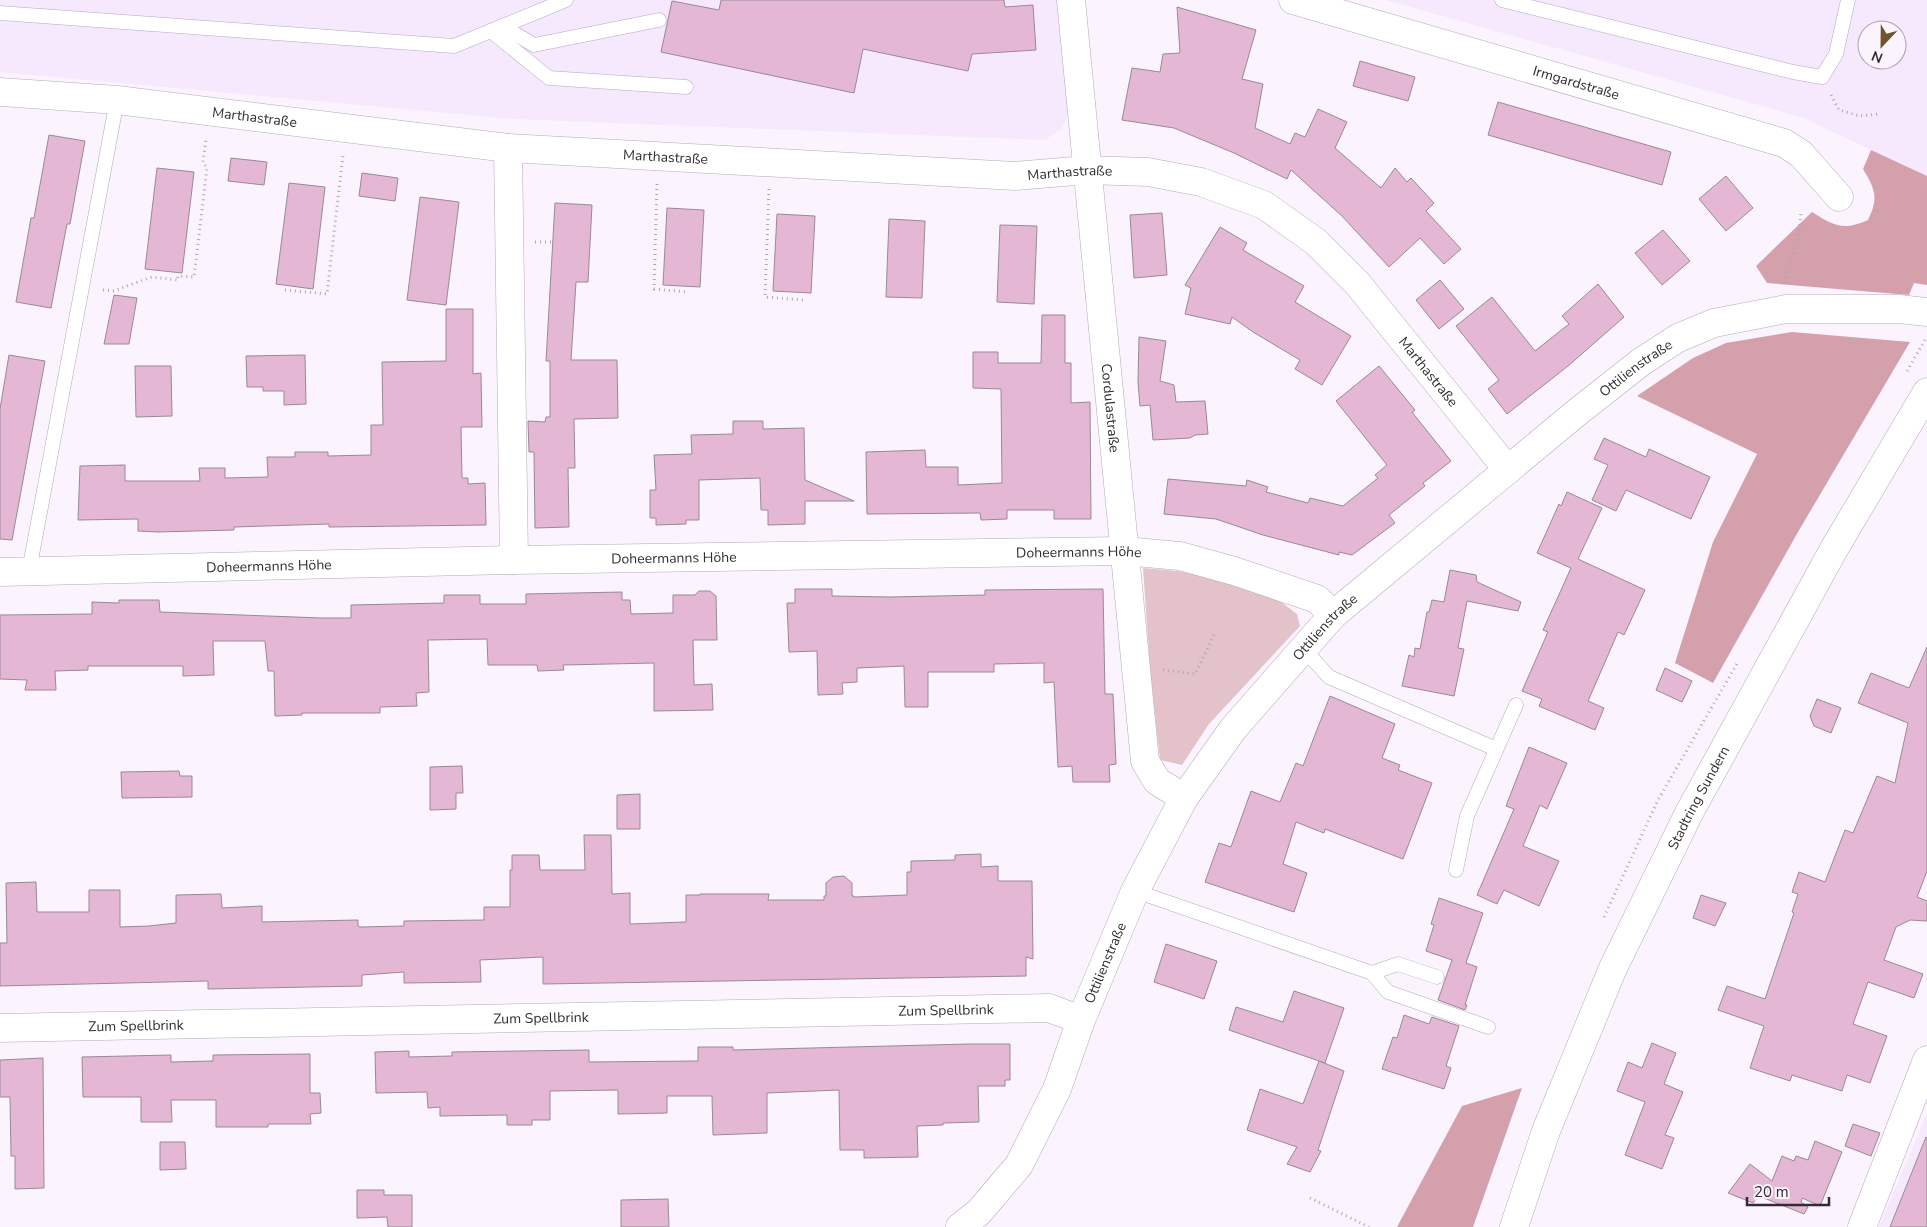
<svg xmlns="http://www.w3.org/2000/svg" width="1927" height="1227" font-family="'Nunito Sans',sans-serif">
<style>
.built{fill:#f6e9fd;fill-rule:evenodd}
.green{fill:#e3c3c9}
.forest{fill:#d3a0ac}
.building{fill:#e4b8d4;stroke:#9b8894}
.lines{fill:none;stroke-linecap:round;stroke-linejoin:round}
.service-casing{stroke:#b5a9ba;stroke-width:15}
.minor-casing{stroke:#b5a9ba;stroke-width:29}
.secondary-casing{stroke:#b5a9ba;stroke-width:29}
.path{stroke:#aea7b1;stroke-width:3;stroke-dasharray:1 4;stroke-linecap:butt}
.service{stroke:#fff;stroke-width:14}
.minor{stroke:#fff;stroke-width:28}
.secondary{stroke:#fff;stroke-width:28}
.labels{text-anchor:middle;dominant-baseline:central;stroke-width:5;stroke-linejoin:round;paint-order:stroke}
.street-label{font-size:14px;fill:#312c33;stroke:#fbf3fe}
</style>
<rect width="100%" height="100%" fill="#fbf3fe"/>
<g class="built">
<path d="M 0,0 L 1059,0 L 1070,111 L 1061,129 L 1045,140 L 514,119 L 0,72 Z"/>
<path d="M 1386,0 L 1927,0 L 1927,176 L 1801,117 ZM 1867,30 L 1897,30 L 1897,60 L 1867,60 Z"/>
<path d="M 1927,1113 L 1927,1227 L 1879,1227 Z"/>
</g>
<path class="green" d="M 1143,568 L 1178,571 L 1230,582 L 1277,599 L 1297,614 L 1300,626 L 1209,724 L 1182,765 L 1160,760 L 1150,668 Z"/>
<g class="forest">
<path d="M 1871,150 L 1927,176 L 1927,285 L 1914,283 L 1909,295 L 1767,283 L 1756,266 L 1812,212 C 1834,226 1843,231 1868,220 C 1879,198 1875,189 1863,169 Z"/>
<path d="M 1792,332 L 1910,342 L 1798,532 L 1713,683 L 1675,663 L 1713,542 L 1757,454 L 1637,396 L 1693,358 L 1726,343 Z"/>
<path d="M 1522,1088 L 1473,1227 L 1397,1227 L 1462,1106 Z"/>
</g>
<g class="building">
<path d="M 721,0 L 1004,0 L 1005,7 L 1033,5 L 1036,50 L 972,54 L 968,71 L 863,49 L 854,93 L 661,52 L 672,1 L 719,10 Z"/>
<path d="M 1177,7 L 1256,30 L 1242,79 L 1263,84 L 1255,128 L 1290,144 L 1295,133 L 1305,137 L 1318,109 L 1347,122 L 1335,148 L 1381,188 L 1395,168 L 1407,182 L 1411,178 L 1434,203 L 1426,211 L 1461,249 L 1444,264 L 1420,238 L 1389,267 L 1342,216 L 1291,170 L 1287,179 L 1234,153 L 1174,128 L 1122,120 L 1132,68 L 1160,72 L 1163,54 L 1180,53 Z"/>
<path d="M 1360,61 L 1415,77 L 1408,101 L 1353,86 Z"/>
<path d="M 1498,102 L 1671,152 L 1662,185 L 1488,135 Z"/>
<path d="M 49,135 L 85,141 L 70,224 L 67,224 L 51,308 L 16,302 L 31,218 L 34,218 Z"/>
<path d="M 231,158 L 267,162 L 264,185 L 228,181 Z"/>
<path d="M 157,168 L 194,172 L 182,273 L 145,269 Z"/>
<path d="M 362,173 L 398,178 L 395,201 L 359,196 Z"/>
<path d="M 1726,176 L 1753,208 L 1726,231 L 1699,199 Z"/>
<path d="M 289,183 L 325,187 L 313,289 L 276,284 Z"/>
<path d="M 420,197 L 459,202 L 446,305 L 407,300 Z"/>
<path d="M 555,203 L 592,205 L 588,282 L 576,282 L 571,360 L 617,360 L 618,418 L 574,419 L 575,468 L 568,468 L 569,527 L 535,528 L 534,452 L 529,452 L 528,421 L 545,422 L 546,417 L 550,417 L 550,361 L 546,361 Z"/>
<path d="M 667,208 L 704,210 L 700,287 L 663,285 Z"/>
<path d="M 1162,213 L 1167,275 L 1134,278 L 1130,215 Z"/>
<path d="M 777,214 L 815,216 L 811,293 L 773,291 Z"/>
<path d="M 889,219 L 925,221 L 922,298 L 886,297 Z"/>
<path d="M 1000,225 L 1037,226 L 1034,304 L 997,302 Z"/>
<path d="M 1220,227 L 1247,243 L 1243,250 L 1304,286 L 1295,302 L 1351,336 L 1322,385 L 1295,369 L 1300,360 L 1253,332 L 1232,317 L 1230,324 L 1185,314 L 1191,288 L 1185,285 Z"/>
<path d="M 1663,230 L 1690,261 L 1662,285 L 1635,253 Z"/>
<path d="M 1440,280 L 1464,309 L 1439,329 L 1416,300 Z"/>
<path d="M 1598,284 L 1624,317 L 1568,366 L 1507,414 L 1488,389 L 1499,380 L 1456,326 L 1492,297 L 1535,351 L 1569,324 L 1562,316 Z"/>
<path d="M 114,295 L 137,298 L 129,344 L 104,344 Z"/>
<path d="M 446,309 L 473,309 L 473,374 L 481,373 L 482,427 L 461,427 L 462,478 L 468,478 L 468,484 L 485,483 L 486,525 L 329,527 L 329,524 L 234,527 L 234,530 L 158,532 L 138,531 L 138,519 L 78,520 L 80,466 L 125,465 L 125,481 L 200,481 L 199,468 L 225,468 L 225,478 L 268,477 L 267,457 L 295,457 L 295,452 L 328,452 L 328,456 L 371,455 L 371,425 L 383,425 L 382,362 L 446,361 Z"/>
<path d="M 1042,315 L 1065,315 L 1065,363 L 1071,363 L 1071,403 L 1090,402 L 1091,519 L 1054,519 L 1054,510 L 1007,510 L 1007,519 L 981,520 L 980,513 L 867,514 L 866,452 L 925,450 L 926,467 L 958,467 L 958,485 L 1002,483 L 1001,389 L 973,388 L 973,352 L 998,352 L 998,363 L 1041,363 Z"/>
<path d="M 1139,337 L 1166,341 L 1160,381 L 1174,385 L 1176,402 L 1205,401 L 1208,434 L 1195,435 L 1190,438 L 1153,440 L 1150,405 L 1140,406 L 1138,382 Z"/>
<path d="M 9,355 L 45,361 L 12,540 L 0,539 L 0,409 Z"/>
<path d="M 305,355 L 306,404 L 284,405 L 284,391 L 263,391 L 263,387 L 247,387 L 246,356 Z"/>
<path d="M 135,366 L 171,366 L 172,416 L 136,417 Z"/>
<path d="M 1379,366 L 1415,410 L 1412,412 L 1451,461 L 1423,483 L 1425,486 L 1389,515 L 1395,523 L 1352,555 L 1339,552 L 1339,555 L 1263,535 L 1216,519 L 1164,514 L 1168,479 L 1246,486 L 1247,480 L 1268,487 L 1266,492 L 1308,503 L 1310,498 L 1343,506 L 1378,478 L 1375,475 L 1387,465 L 1336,401 Z"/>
<path d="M 733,421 L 763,421 L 763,429 L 804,428 L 805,480 L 854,501 L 805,501 L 805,524 L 768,525 L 768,510 L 761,510 L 760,478 L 699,480 L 699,520 L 686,520 L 686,524 L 656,525 L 656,518 L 650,518 L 650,490 L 656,490 L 654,455 L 692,454 L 691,435 L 733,434 Z"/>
<path d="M 1604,438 L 1646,457 L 1649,449 L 1710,477 L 1691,519 L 1626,490 L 1616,511 L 1592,500 L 1608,465 L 1594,459 Z"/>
<path d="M 1567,492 L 1602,508 L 1578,559 L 1645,590 L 1624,635 L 1618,632 L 1588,701 L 1604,708 L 1595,730 L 1539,706 L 1542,699 L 1522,691 L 1548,632 L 1543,630 L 1571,568 L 1537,553 L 1559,504 L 1561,506 Z"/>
<path d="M 1450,570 L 1476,575 L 1477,582 L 1521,602 L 1518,611 L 1467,601 L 1458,648 L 1464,649 L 1454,696 L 1402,686 L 1409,655 L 1414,657 L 1415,648 L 1420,649 L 1427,612 L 1429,612 L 1432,600 L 1444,602 Z"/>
<path d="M 795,589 L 832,589 L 832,596 L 890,597 L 985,595 L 985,590 L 1103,589 L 1105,694 L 1113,694 L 1116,764 L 1109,765 L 1110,782 L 1073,782 L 1072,766 L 1058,767 L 1054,682 L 1044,683 L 1044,663 L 994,664 L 994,672 L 928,672 L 928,707 L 905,707 L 904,666 L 857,668 L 857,682 L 842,683 L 843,694 L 818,695 L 817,651 L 789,652 L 787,603 L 795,603 Z"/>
<path d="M 699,591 L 710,591 L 716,596 L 717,640 L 693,640 L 694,685 L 712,684 L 713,710 L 654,711 L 654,663 L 563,665 L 564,670 L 538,671 L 537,665 L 488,665 L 487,639 L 428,640 L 429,692 L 416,693 L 417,706 L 380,707 L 380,713 L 302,713 L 302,715 L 275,716 L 274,671 L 268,671 L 265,641 L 213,641 L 214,675 L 183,676 L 183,666 L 88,666 L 88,670 L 55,671 L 56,690 L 25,690 L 27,680 L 0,679 L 0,615 L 92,614 L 92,602 L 119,603 L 119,600 L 159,600 L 160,612 L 322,618 L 351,618 L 351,605 L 444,603 L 444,595 L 480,595 L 480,604 L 526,604 L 526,594 L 622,592 L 622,600 L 630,600 L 631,614 L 673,613 L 673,595 L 695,595 Z"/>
<path d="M 1927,647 L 1927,871 L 1917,897 L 1927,901 L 1927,921 L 1910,920 L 1896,927 L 1884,960 L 1923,974 L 1914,998 L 1868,982 L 1853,1024 L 1887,1036 L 1870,1083 L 1847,1075 L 1842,1091 L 1792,1075 L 1790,1081 L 1750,1068 L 1764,1026 L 1718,1010 L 1727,986 L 1765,999 L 1794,913 L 1792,912 L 1798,894 L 1792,892 L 1799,872 L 1825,882 L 1845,830 L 1853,833 L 1877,776 L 1895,783 L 1908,723 L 1858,703 L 1871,673 L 1909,688 Z"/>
<path d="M 1665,668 L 1692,681 L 1682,702 L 1656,690 Z"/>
<path d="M 1330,696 L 1395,724 L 1382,758 L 1400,765 L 1398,770 L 1432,783 L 1403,859 L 1325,829 L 1324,833 L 1296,822 L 1283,864 L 1307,873 L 1294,912 L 1205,882 L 1219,843 L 1231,847 L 1251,791 L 1280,802 L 1296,763 L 1303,766 Z"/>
<path d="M 1817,699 L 1841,708 L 1831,733 L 1814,726 L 1810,716 Z"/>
<path d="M 1529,747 L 1567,763 L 1547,809 L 1540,805 L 1523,846 L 1559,861 L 1539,906 L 1504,890 L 1497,904 L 1477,895 L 1514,809 L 1506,806 Z"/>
<path d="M 462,766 L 463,793 L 456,793 L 456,809 L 430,810 L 430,767 Z"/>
<path d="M 179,771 L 180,776 L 192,776 L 192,797 L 122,798 L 121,772 Z"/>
<path d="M 640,794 L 640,829 L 617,829 L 617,795 Z"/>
<path d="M 584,835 L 611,835 L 612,894 L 630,893 L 630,924 L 686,922 L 686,895 L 700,895 L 700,894 L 769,894 L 768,900 L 824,900 L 824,896 L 826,896 L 826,883 L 833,877 L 844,876 L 852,883 L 852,896 L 854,896 L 854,897 L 907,895 L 907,872 L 911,872 L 911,861 L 955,860 L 955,855 L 981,854 L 981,867 L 998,866 L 998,881 L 1032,881 L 1033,959 L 1026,957 L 1026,976 L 543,984 L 543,957 L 480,960 L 481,982 L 404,983 L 404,972 L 362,975 L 362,986 L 208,989 L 208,981 L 0,986 L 0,943 L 7,943 L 6,883 L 36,882 L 37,912 L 89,912 L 89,890 L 120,890 L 120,927 L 149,926 L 176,923 L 176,895 L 221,894 L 222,908 L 262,906 L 262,922 L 358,920 L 358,926 L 360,927 L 404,926 L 404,921 L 484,920 L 484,907 L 510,907 L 510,870 L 512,870 L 512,855 L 539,855 L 540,870 L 585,870 Z"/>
<path d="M 1701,895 L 1726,903 L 1715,926 L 1693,918 Z"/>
<path d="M 1439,898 L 1483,913 L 1466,963 L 1477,967 L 1465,1005 L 1467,1005 L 1465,1010 L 1438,1000 L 1452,960 L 1426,951 L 1434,925 L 1431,924 Z"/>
<path d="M 1166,944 L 1217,961 L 1204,999 L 1154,982 Z"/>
<path d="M 1294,991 L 1344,1008 L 1325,1063 L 1229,1030 L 1236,1007 L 1283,1022 Z"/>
<path d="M 1404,1015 L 1429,1024 L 1432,1017 L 1459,1026 L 1446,1066 L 1451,1068 L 1444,1089 L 1382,1069 L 1393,1037 L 1397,1038 Z"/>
<path d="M 1652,1043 L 1676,1053 L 1664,1084 L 1683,1092 L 1665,1135 L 1674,1138 L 1662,1169 L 1625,1155 L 1645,1102 L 1617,1091 L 1628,1062 L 1642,1068 Z"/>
<path d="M 969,1044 L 1010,1044 L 1010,1080 L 1005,1080 L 1005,1086 L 978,1086 L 979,1122 L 943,1123 L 943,1125 L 917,1126 L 918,1157 L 864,1158 L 864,1150 L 840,1150 L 839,1090 L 767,1093 L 767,1133 L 713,1135 L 712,1096 L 667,1096 L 667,1113 L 618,1114 L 618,1090 L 550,1091 L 550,1120 L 532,1120 L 532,1125 L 507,1125 L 507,1115 L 440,1116 L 440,1107 L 428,1108 L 427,1092 L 376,1093 L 375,1052 L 409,1051 L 409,1057 L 452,1056 L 452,1052 L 589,1050 L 589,1062 L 698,1061 L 698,1047 L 733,1047 L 733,1050 Z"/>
<path d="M 310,1054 L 310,1093 L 320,1093 L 321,1113 L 310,1114 L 311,1124 L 268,1124 L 268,1127 L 216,1127 L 216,1100 L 171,1100 L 172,1122 L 141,1122 L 141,1097 L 83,1097 L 82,1057 L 171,1055 L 171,1062 L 213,1061 L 213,1055 Z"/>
<path d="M 43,1058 L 44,1188 L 15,1189 L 15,1156 L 11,1156 L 10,1097 L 0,1097 L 0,1060 Z"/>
<path d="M 1319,1061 L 1344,1071 L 1318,1150 L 1321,1151 L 1310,1172 L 1287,1164 L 1297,1147 L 1247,1130 L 1260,1089 L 1303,1104 Z"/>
<path d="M 1853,1124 L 1880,1133 L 1871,1156 L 1845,1146 Z"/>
<path d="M 1926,1137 L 1927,1138 L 1927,1227 L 1890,1227 Z"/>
<path d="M 1815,1141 L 1842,1152 L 1820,1206 L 1802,1198 L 1801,1202 L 1808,1207 L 1804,1214 L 1759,1196 L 1753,1203 L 1728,1193 L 1750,1164 L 1772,1181 L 1782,1156 L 1794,1161 L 1796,1156 L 1808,1160 Z"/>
<path d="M 160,1142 L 185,1142 L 186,1169 L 160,1170 Z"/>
<path d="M 357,1190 L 384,1190 L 384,1195 L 412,1195 L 412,1227 L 388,1227 L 387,1217 L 357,1218 Z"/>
<path d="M 668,1199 L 669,1227 L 621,1227 L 621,1200 Z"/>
</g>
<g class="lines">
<defs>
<g id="service">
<path d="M 1502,0 L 1793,72 L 1822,77 L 1836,54 L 1848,0"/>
<path d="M 0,13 L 454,46 L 566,0"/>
<path d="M 502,26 L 534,45 L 659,20"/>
<path d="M 491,31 L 549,78 L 686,87"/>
<path d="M 29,571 L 117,100"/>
<path d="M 1303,648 L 1329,677 L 1496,749"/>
<path d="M 1456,870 L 1467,816 L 1516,705"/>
<path d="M 1135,891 L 1372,973 L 1388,992 L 1488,1027"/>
<path d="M 1372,973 L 1398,964 L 1437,977"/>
</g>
<g id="minor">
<path id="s1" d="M 1071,0 L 1145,761 L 1157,781 L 1184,798"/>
<path id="s2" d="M 1293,0 L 1784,143 L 1801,154 L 1839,197"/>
<path id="s3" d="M 0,92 L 117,100 L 508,148 L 1015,176 L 1087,170 L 1148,172 L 1201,182 L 1264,205 L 1316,242 L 1357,283 L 1508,470"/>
<path d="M 508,148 L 514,560"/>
<path id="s4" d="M 0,572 L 514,560 L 1124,551 L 1180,556 L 1234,571 L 1317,599 L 1333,615"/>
<path id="s5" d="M 0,1028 L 1049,1008 L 1081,1020"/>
<path id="s6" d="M 960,1227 L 979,1212 L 1019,1165 L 1057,1089 L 1081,1020 L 1135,891 L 1184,798 L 1233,729 L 1333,615 L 1575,414 L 1641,362 L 1678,338 L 1714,323 L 1786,309 L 1899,309 L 1927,312"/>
<path d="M 1862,1227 L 1927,1060"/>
</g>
<g id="secondary">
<path id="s7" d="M 1514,1227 L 1546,1131 L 1613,968 L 1689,813 L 1834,549 L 1927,392"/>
</g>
</defs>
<use href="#service" class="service-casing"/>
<use href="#minor" class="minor-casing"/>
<use href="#secondary" class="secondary-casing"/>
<g class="path">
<path d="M 1831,95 L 1839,110 L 1860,116 L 1879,114"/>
<path d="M 657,184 L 654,289 L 688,292"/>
<path d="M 769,189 L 765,297 L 804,300"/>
<path d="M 535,242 L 553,242"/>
<path d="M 1786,283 L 1786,275 L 1799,234 L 1801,212"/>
<path d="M 103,290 L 113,291 L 152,277 L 178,280 L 178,276 L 194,277 L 207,168 L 203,162 L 206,139"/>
<path d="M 285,290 L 327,294 L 343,155"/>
<path d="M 1907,371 L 1925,340"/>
<path d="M 1163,670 L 1195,674 L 1215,633"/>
<path d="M 1604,917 L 1658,800 L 1738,662"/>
<path d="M 1310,1198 L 1369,1227"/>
</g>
<use href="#service" class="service"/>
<use href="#minor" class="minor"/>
<use href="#secondary" class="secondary"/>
</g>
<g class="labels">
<g class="street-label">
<text stroke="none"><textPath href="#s2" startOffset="295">Irmgardstraße</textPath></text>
<text stroke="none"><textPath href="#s3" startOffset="256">Marthastraße</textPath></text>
<text stroke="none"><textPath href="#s3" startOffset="669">Marthastraße</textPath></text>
<text stroke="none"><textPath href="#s3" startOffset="1074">Marthastraße</textPath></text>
<text stroke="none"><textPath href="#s6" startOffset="1116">Ottilienstraße</textPath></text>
<text stroke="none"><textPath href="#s3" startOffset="1509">Marthastraße</textPath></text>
<text stroke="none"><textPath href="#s1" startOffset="410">Cordulastraße</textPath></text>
<text stroke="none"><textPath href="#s4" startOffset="1079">Doheermanns Höhe</textPath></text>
<text stroke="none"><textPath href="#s4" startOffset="674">Doheermanns Höhe</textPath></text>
<text stroke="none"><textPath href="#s4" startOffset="269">Doheermanns Höhe</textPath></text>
<text stroke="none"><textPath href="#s6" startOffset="711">Ottilienstraße</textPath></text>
<text stroke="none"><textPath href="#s7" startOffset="468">Stadtring Sundern</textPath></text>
<text stroke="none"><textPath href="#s6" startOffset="306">Ottilienstraße</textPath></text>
<text stroke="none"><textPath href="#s5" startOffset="946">Zum Spellbrink</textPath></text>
<text stroke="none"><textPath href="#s5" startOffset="541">Zum Spellbrink</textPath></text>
<text stroke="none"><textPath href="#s5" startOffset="136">Zum Spellbrink</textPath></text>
</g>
</g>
<g transform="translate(1882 45) rotate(202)"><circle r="24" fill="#fbf3fe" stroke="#aaa3ad"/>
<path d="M0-4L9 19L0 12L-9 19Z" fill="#715427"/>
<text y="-8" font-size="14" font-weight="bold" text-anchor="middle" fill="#312c33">N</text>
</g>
<path d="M1747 1197v8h82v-8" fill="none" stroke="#312c33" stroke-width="2.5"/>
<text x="1754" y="1197" font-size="15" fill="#312c33" stroke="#fbf3fe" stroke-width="4" paint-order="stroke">20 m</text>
</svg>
